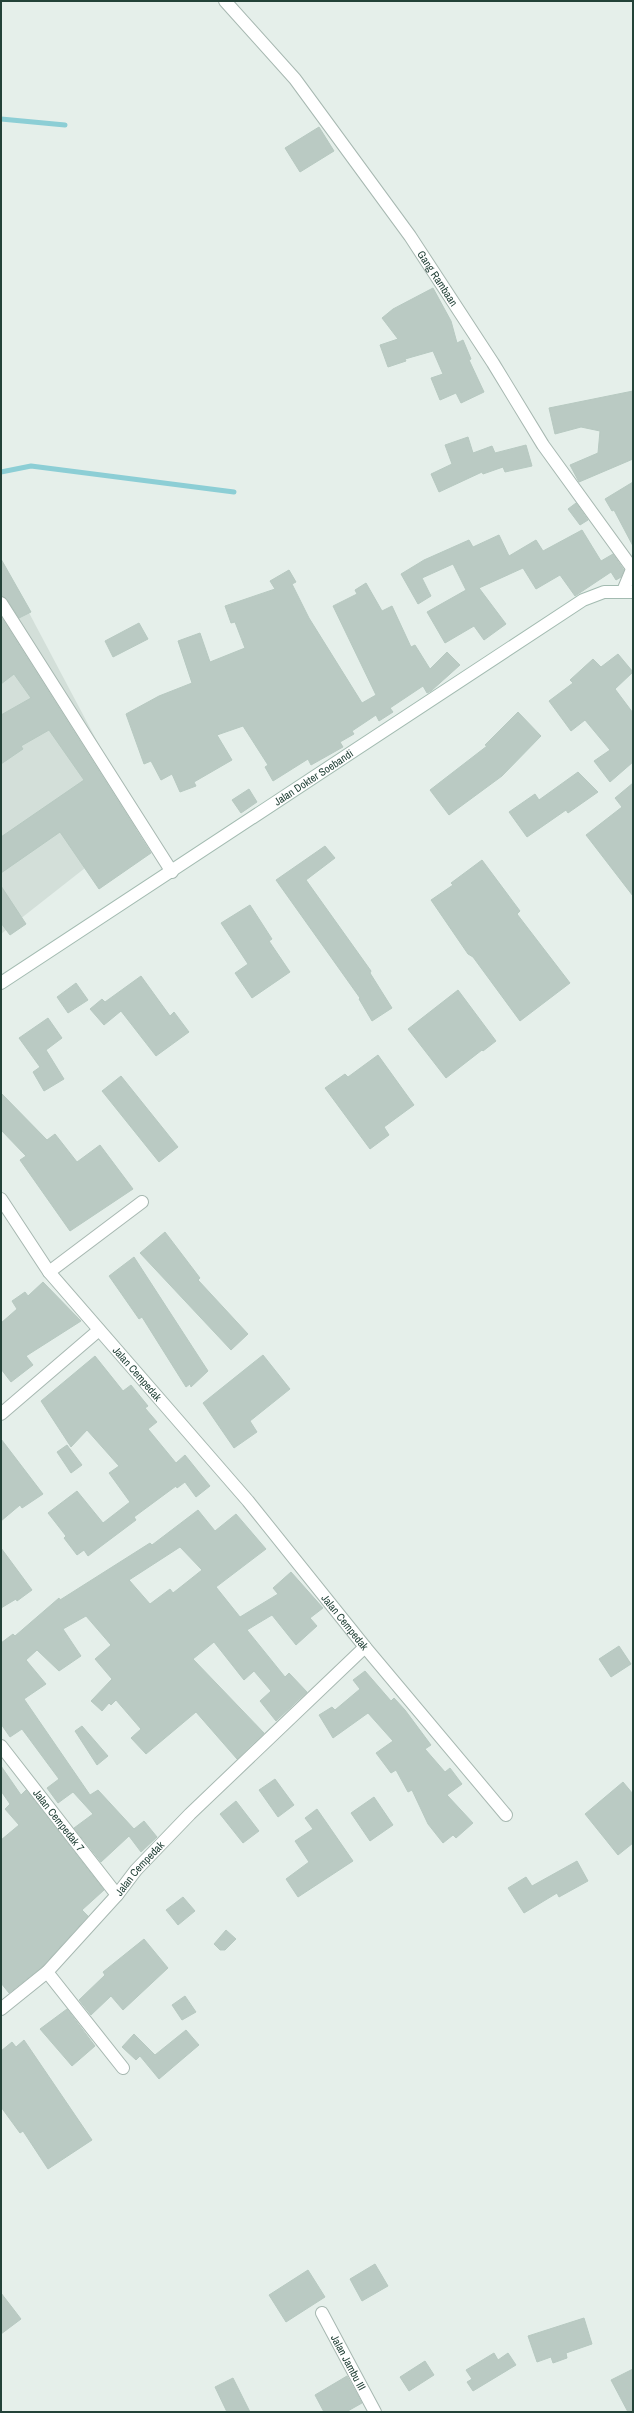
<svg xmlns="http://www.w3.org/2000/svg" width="634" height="2413" font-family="'Archivo Narrow',sans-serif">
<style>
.built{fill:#d3dfd9}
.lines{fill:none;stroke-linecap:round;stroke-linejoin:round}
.stream{stroke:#8cced5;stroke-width:5}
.building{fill:#bacac3;stroke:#b7c9c1;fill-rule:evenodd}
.street-casing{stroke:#a7b8b1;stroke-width:14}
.secondary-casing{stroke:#a3bbb1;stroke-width:14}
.street{stroke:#fff;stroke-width:12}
.secondary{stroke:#fff;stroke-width:12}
.labels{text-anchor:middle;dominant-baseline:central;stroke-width:3;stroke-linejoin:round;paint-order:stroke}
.street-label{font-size:11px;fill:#234238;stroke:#f6fbf8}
</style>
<rect width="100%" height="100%" fill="#e5efea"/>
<path class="built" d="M 1,560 L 141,824 L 1,934 Z"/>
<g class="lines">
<g class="stream">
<path d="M 1,119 L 65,125"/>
<path d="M 1,472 L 31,466 L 234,492"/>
</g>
</g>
<g class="building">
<path d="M 319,127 L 334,151 L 300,172 L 285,148 Z"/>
<path d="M 433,288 L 451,321 L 457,343 L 463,340 L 471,359 L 469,360 L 484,392 L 461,403 L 456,393 L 440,400 L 431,378 L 443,374 L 433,351 L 405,359 L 406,361 L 388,367 L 380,345 L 398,339 L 382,318 L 393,309 Z"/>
<path d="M 633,391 L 633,459 L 579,482 L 570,465 L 598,453 L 600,431 L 581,427 L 555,434 L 549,408 Z"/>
<path d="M 468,437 L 473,453 L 492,446 L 495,453 L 526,445 L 532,466 L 505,472 L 503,467 L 483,474 L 482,472 L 439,492 L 431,474 L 452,464 L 445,445 Z"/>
<path d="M 633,482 L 633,546 L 614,510 L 612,511 L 605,499 Z"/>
<path d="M 576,503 L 588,520 L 580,525 L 568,509 Z"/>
<path d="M 582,530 L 601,561 L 613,554 L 624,570 L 621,577 L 616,580 L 611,572 L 575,596 L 560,575 L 536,589 L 523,568 L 479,588 L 506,624 L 484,640 L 474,626 L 445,643 L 427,612 L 466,590 L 453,564 L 422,578 L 431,596 L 418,604 L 401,574 L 424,560 L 469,540 L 473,547 L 499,535 L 509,556 L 536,540 L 543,551 Z"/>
<path d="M 1,559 L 31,612 L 19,618 L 7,599 L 1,596 Z"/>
<path d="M 289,570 L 296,582 L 292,584 L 309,618 L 362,703 L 376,695 L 333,606 L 357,594 L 355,590 L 366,583 L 382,611 L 392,606 L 411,647 L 415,645 L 430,669 L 447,652 L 460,665 L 431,691 L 427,693 L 423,686 L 390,708 L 393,712 L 379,721 L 376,715 L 352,731 L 354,734 L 340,742 L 343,747 L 311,765 L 308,759 L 273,781 L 265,767 L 268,765 L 243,726 L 217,735 L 232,760 L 194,782 L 196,786 L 180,792 L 172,774 L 161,780 L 151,761 L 144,764 L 126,714 L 159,696 L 192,683 L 178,641 L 200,633 L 210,662 L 245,648 L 235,622 L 231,623 L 225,606 L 275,589 L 270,581 Z"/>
<path d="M 1,617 L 151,853 L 99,889 L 60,832 L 1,873 L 1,837 L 84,780 L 49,730 L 21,746 L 23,749 L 1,764 L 1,715 L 31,698 L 14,674 L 1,684 Z"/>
<path d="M 139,623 L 148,639 L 113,657 L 105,641 Z"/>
<path d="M 618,654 L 633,672 L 615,689 L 633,713 L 633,762 L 610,782 L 594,761 L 610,750 L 585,720 L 571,731 L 549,701 L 573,683 L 570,680 L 593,659 L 601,667 Z"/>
<path d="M 518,712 L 541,736 L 502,776 L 449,815 L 430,790 L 487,746 L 485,745 Z"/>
<path d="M 578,772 L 598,792 L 568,813 L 566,810 L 527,837 L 509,812 L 535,794 L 539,800 Z"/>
<path d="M 633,783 L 633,896 L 586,835 L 622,807 L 615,798 Z"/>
<path d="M 249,789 L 257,802 L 241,813 L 232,800 Z"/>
<path d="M 325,846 L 335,858 L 306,880 L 371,971 L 370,973 L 392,1008 L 372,1021 L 359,999 L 360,998 L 276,880 Z"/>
<path d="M 482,860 L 520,911 L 517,914 L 570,983 L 520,1021 L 473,957 L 468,954 L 431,900 L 453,885 L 451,883 Z"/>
<path d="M 1,886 L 26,924 L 10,935 L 1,923 Z"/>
<path d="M 250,905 L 272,939 L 269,941 L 290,972 L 252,998 L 235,973 L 248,964 L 221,923 Z"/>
<path d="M 141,976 L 170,1016 L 174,1012 L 189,1032 L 156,1056 L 121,1011 L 104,1025 L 90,1009 L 102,999 L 105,1002 Z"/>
<path d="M 76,983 L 88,1000 L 68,1013 L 57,997 Z"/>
<path d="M 458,990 L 496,1041 L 483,1051 L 482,1050 L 446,1078 L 408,1029 Z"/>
<path d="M 48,1018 L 62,1038 L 46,1050 L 64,1079 L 44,1091 L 33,1072 L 40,1067 L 19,1038 Z"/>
<path d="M 378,1055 L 414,1105 L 384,1127 L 389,1135 L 370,1149 L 325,1088 L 345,1074 L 348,1077 Z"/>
<path d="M 121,1076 L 178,1147 L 159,1162 L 102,1091 Z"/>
<path d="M 1,1093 L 47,1140 L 55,1134 L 77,1162 L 100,1145 L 133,1189 L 70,1231 L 20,1160 L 26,1156 L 1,1130 Z"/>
<path d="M 165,1232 L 200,1278 L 198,1280 L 248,1334 L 231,1350 L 140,1253 Z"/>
<path d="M 134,1257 L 208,1371 L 191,1387 L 190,1384 L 186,1387 L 142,1317 L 139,1319 L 109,1276 Z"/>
<path d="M 43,1282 L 81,1321 L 26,1356 L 33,1365 L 11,1382 L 1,1369 L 1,1323 L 17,1309 L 12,1301 L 25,1292 L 28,1296 Z"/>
<path d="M 263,1355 L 290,1389 L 250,1421 L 257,1432 L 234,1448 L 203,1403 Z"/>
<path d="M 95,1356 L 123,1391 L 131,1385 L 148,1406 L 145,1408 L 157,1422 L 148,1429 L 176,1463 L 185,1455 L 210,1486 L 196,1497 L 185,1482 L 177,1488 L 176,1486 L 134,1517 L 136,1520 L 88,1556 L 84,1550 L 77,1555 L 64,1538 L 66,1536 L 48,1513 L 77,1491 L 103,1523 L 130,1502 L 109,1473 L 119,1466 L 87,1430 L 71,1447 L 41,1401 Z"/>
<path d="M 1,1439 L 43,1494 L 22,1508 L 20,1505 L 1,1521 Z"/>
<path d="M 67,1445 L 82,1465 L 71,1473 L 57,1452 Z"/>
<path d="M 198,1510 L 215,1531 L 236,1514 L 266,1549 L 216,1587 L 240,1617 L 278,1594 L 273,1588 L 291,1572 L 323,1608 L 310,1618 L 317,1626 L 296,1645 L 272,1615 L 247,1630 L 285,1677 L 289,1673 L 307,1692 L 276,1721 L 260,1701 L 271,1691 L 254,1671 L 244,1680 L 214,1642 L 193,1659 L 264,1733 L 237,1759 L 196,1712 L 146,1754 L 131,1738 L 141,1729 L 116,1700 L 111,1705 L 109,1703 L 102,1711 L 91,1701 L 112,1679 L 95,1659 L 111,1645 L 86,1616 L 63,1629 L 81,1656 L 59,1671 L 37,1650 L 26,1660 L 46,1684 L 24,1699 L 90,1795 L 98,1790 L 134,1829 L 144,1821 L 157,1837 L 141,1852 L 129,1836 L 101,1862 L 74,1828 L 93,1814 L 73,1792 L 58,1803 L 47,1788 L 59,1779 L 22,1729 L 10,1737 L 1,1724 L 1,1643 L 13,1634 L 15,1636 L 59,1598 L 60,1600 L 150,1543 L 152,1545 ZM 180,1547 L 202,1570 L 173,1593 L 170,1589 L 150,1604 L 129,1580 Z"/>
<path d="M 1,1548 L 32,1590 L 17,1601 L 16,1599 L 1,1608 Z"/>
<path d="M 619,1646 L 631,1664 L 611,1677 L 599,1659 Z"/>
<path d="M 365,1671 L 391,1701 L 394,1698 L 405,1710 L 431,1745 L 425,1749 L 445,1772 L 450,1768 L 462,1784 L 447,1795 L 473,1823 L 456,1838 L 453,1835 L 443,1843 L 428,1824 L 412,1790 L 408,1792 L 396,1770 L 391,1773 L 376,1753 L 393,1741 L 368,1713 L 333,1738 L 319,1715 L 332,1707 L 335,1710 L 360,1689 L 353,1680 Z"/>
<path d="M 82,1726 L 108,1756 L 97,1765 L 75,1731 Z"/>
<path d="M 1,1766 L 21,1795 L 26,1790 L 104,1890 L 82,1910 L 88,1916 L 42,1967 L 9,1993 L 1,1983 L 1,1840 L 19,1825 L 5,1809 L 10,1804 L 1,1791 Z"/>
<path d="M 275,1779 L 294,1805 L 278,1817 L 259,1790 Z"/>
<path d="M 623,1782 L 633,1794 L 633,1843 L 618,1855 L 585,1814 Z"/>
<path d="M 374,1797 L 393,1825 L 370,1841 L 351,1813 Z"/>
<path d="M 236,1801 L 259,1831 L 243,1843 L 220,1814 Z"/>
<path d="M 317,1809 L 353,1861 L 298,1897 L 286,1879 L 309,1862 L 295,1841 L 313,1829 L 305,1818 Z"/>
<path d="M 577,1861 L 588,1881 L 559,1897 L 557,1893 L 524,1913 L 508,1888 L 526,1877 L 532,1886 Z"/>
<path d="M 183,1897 L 195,1911 L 178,1925 L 166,1910 Z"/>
<path d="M 226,1930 L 236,1939 L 225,1950 L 220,1950 L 214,1944 Z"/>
<path d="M 144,1939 L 168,1968 L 123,2010 L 111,1996 L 91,2015 L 79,2000 L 105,1975 L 103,1972 Z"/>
<path d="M 185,1996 L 196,2012 L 182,2020 L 172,2005 Z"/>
<path d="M 67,2009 L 95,2046 L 72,2066 L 40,2029 Z"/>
<path d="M 186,2030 L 199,2045 L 159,2079 L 140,2056 L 136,2060 L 122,2047 L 134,2034 L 155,2055 Z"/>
<path d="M 24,2040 L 92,2140 L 48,2169 L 23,2131 L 20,2133 L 1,2107 L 1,2051 L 12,2042 L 16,2047 Z"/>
<path d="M 375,2264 L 388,2286 L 362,2301 L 350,2279 Z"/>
<path d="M 308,2270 L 325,2297 L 286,2322 L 269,2295 Z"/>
<path d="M 1,2293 L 21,2319 L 1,2334 Z"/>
<path d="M 584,2318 L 592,2344 L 566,2353 L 567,2358 L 553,2363 L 551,2357 L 537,2362 L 528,2336 Z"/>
<path d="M 494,2353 L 498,2360 L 508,2353 L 516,2365 L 473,2391 L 467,2382 L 472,2379 L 466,2370 Z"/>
<path d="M 425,2361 L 434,2375 L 409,2391 L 400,2377 Z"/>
<path d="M 633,2369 L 633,2412 L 628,2412 L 611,2380 Z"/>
<path d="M 347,2376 L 362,2403 L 346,2412 L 324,2412 L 315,2395 Z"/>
<path d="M 233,2378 L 250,2412 L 227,2412 L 215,2387 Z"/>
</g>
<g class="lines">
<defs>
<g id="street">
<path id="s1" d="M 225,1 L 295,79 L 410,236 L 493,363 L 543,445 L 632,568"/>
<path d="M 623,591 L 633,567"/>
<path d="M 1,603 L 172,872"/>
<path id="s2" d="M 1,1199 L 49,1272 L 248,1501 L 365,1647 L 506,1815"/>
<path d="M 49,1272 L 142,1202"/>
<path d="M 1,1414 L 99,1330"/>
<path id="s3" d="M 1,1746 L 117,1895"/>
<path d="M 47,1972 L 123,2068"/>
<path id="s4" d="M 1,2009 L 47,1972 L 117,1895 L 136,1870 L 190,1814 L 365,1647"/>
<path id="s5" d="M 322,2313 L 375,2412"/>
</g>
<g id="secondary">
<path id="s6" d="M 1,983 L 583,600 L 604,592 L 633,592"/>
</g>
</defs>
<use href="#street" class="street-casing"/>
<use href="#secondary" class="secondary-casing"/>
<use href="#street" class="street"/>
<use href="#secondary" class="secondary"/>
</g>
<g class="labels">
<g class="street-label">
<text stroke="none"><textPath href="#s1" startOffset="350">Gang Rambaan</textPath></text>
<text stroke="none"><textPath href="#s6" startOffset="374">Jalan Dokter Soebandi</textPath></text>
<text stroke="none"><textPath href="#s2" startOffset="222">Jalan Cempedak</textPath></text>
<text stroke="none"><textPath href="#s2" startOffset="546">Jalan Cempedak</textPath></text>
<text stroke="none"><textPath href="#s3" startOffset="94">Jalan Cempedak 7</textPath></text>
<text stroke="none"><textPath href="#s4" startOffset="198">Jalan Cempedak</textPath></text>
<text stroke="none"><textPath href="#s5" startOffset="56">Jalan Jambu III</textPath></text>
</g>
</g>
<rect width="634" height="2413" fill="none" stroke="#234238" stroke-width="4"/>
</svg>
